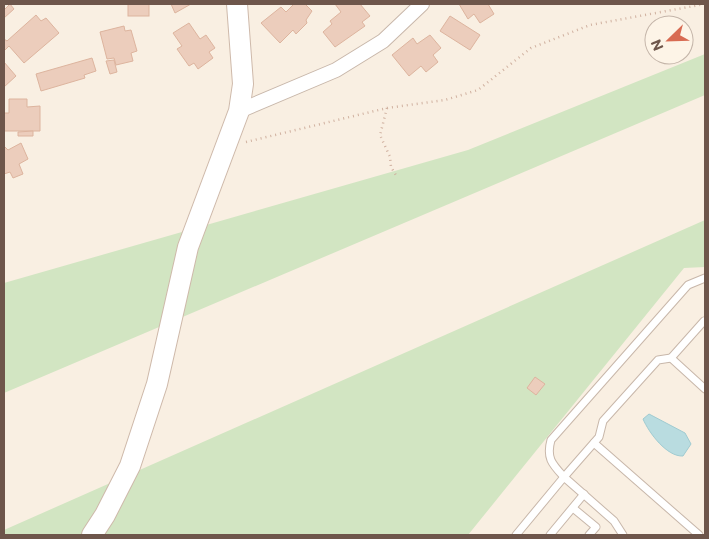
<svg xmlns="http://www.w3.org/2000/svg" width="709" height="539" font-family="Commissioner,sans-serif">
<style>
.green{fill:#d2e5c2}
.water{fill:#b9dce0;stroke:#a0cbd1}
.building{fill:#eccdbc;stroke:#ddb49e}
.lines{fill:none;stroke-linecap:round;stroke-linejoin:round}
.lane-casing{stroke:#c8b7aa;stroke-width:9}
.street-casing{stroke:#c8b7aa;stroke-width:16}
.secondary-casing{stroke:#ceb9aa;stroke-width:22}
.path{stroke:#d0b1a0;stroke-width:2.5;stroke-dasharray:1 4;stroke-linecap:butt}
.lane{stroke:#fff;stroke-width:7}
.street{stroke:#fff;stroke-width:14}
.secondary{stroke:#fff;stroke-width:20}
</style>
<rect width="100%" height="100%" fill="#f9efe2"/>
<g class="green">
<path d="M 705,54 L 705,95 L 4,393 L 4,283 L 468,150 Z"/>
<path d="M 705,220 L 705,267 L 684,268 L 468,535 L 4,535 L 4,530 Z"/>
</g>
<path class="water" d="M 649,414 L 685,433 L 691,444 L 683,456 C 667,457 649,433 643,419 Z"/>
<g class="building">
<path d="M 10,4 L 14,9 L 4,18 L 4,10 Z"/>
<rect x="128" y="4" width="21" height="12"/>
<path d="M 171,4 L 191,4 L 175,13 Z"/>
<path d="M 294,4 L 305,4 L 312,11 L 306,20 L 307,23 L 296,34 L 293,30 L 280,43 L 261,23 L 281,7 L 286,12 Z"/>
<path d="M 335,4 L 360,4 L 370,16 L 362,22 L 365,26 L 335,47 L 323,32 L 332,24 L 330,21 L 341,12 Z"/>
<path d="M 459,4 L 488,4 L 494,14 L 480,23 L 474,14 L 468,19 Z"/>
<path d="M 36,15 L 41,21 L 46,18 L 59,33 L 24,63 L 9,46 L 4,51 L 4,39 L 7,41 Z"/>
<path d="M 450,16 L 480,35 L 470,50 L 440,31 Z"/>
<path d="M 189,23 L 200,39 L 206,35 L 215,48 L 209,52 L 213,58 L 198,69 L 194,63 L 189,66 L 177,49 L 182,46 L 173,33 Z"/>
<path d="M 124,26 L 125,31 L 131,30 L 137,51 L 131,53 L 133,61 L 116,65 L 114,58 L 107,59 L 100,32 Z"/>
<path d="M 430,35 L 441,48 L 433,55 L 438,62 L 426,72 L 421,66 L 409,76 L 392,55 L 413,38 L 417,44 Z"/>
<path d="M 92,58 L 96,71 L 84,75 L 85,78 L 41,91 L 36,74 Z"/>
<path d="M 114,60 L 117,72 L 110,74 L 106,61 Z"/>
<path d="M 4,62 L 16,76 L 4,87 Z"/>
<path d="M 9,99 L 27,99 L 27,107 L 40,106 L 40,131 L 4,131 L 4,113 L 9,113 Z"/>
<path d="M 33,131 L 33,136 L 18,136 L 18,132 Z"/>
<path d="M 21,143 L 28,159 L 19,164 L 23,174 L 13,178 L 10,172 L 4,174 L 4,146 L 8,150 Z"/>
<path d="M 535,377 L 545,384 L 536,395 L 527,388 Z"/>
</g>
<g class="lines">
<defs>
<g id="lane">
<path d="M 705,278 L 688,285 L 551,440 C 546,458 552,464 564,477 L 599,437 L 603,421 L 658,360 L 671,358 L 704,321 L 705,322"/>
<path d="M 671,358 L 705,389"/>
<path d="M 594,443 L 699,535"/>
<path d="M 573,508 L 596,527 L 589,535"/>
<path d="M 516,535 L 564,477 L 614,521 L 623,535"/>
<path d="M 550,535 L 584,494"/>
</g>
<path id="street" d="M 239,111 L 336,70 L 383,41 L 422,4"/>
<path id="secondary" d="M 92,535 L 105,515 L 130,466 L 157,384 L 188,247 L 239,111 L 243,84 L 237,4"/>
</defs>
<use href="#lane" class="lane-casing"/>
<use href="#street" class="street-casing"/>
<use href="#secondary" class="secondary-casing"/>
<g class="path">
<path d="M 387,108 L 380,135 L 390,157 L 391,167 L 397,177"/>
<path d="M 246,142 L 387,108 L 445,100 L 478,90 L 531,48 L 590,25 L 705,4"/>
</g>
<use href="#lane" class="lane"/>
<use href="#street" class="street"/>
<use href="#secondary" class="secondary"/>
</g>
<rect width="709" height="539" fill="none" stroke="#6e564b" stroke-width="10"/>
<g transform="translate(669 40) rotate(247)"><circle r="24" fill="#fdf4e7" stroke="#c4b5a9"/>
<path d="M0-4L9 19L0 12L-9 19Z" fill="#d86b52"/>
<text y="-8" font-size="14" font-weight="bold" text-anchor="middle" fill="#6e564b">N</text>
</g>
</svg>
